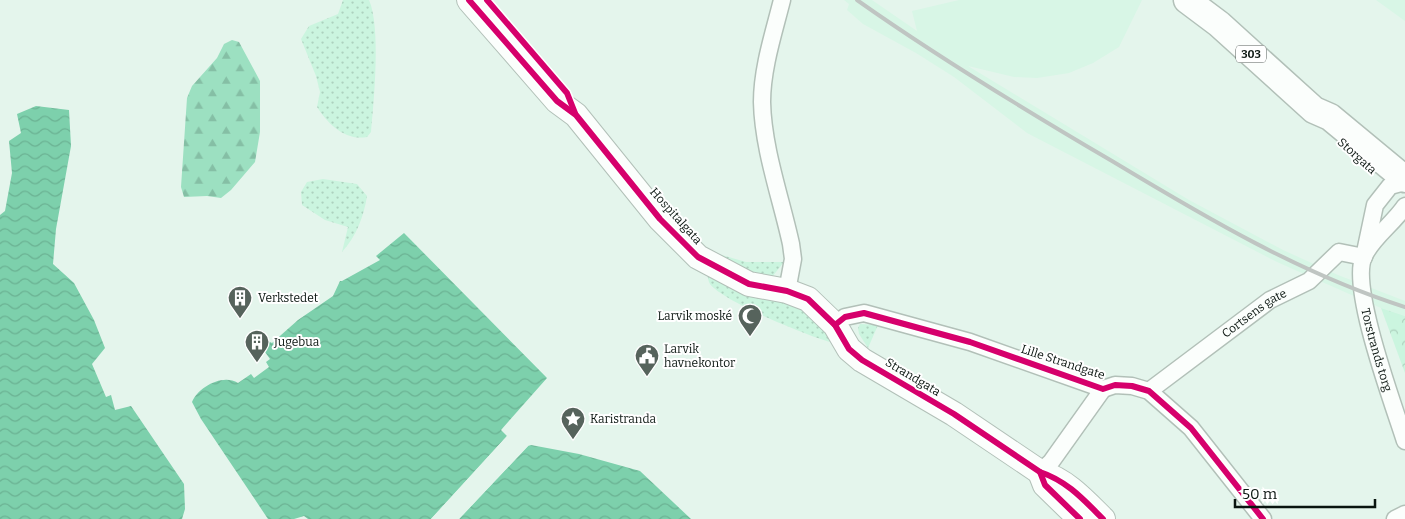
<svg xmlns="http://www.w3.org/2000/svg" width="1405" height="519" font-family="Bitter,serif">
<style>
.built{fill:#d8f6e6}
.grass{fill:url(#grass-dots)}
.forest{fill:url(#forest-firs)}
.park{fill:url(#park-crowns)}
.water{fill:url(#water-waves)}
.pier{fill:#e4f5ec}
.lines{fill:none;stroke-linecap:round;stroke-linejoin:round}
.minor-casing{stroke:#b2c0b8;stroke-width:19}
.secondary-casing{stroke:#b2c0b8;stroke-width:26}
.primary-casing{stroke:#b2c0b8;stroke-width:29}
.minor{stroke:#fbfefc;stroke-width:16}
.secondary{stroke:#fbfefc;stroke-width:24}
.primary{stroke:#fbfefc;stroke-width:26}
.rail{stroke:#bfc5c2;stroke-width:4}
.cycleway-casing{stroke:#fff;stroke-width:9}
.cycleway{stroke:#d6006c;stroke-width:6}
.labels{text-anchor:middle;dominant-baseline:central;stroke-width:4;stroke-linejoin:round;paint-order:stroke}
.shield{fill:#fff;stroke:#535a57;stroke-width:1}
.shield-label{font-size:11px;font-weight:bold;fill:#09140f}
.street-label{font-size:12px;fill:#09140f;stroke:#fff}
.poi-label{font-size:12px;fill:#09140f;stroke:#fff;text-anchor:start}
</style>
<defs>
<pattern id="grass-dots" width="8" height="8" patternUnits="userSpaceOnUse" patternTransform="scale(1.25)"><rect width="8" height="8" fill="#cbf5df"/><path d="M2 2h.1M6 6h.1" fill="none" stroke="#add1be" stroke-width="1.8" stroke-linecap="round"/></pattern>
<pattern id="forest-firs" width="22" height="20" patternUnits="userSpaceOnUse" patternTransform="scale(1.25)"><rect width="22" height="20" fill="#9ce0c1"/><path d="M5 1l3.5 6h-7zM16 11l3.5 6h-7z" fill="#85bfa5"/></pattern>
<pattern id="park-crowns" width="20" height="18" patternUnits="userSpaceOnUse" patternTransform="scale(1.25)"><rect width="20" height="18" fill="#cbf5df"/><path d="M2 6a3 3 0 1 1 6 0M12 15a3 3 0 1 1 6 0" fill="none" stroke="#add1be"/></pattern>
<pattern id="water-waves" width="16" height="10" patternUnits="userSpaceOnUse" patternTransform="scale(1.25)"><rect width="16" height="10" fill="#7dd0ac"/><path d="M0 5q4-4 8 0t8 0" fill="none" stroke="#6bb293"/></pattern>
</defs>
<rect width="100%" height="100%" fill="#e4f5ec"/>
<g class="built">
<path d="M 844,0 L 872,0 L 917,31 L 912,11 L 959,0 L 1142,0 L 1119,47 L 1093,63 L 1069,73 L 1037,78 L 1014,77 L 968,66 L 1189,200 L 1283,250 L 1338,275 L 1405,301 L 1405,316 L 1381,308 L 1277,262 L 1027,133 L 954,77 L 916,53 L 863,24 L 847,10 L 849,4 Z"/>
<path d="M 1376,0 L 1405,0 L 1405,21 Z"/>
</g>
<g class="grass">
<path d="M 343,0 L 369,0 C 381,27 374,101 371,132 L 367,137 C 345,141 328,124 317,107 L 320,92 L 316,76 L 301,39 L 309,26 L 338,14 Z"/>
<path d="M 323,179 L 357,184 L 367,196 C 364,216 356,237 342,252 L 348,227 L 325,220 L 302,205 L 301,192 L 307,182 Z"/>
<path d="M 718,254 L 746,262 L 784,262 L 772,277 L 757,278 Z"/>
<path d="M 707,273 C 732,282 790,296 809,311 C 817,317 829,333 830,342 C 806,335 724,302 710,284 C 708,281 708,277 707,273 Z"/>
<path d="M 860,324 L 878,325 L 868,348 L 859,334 L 858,328 Z"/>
</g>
<path class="forest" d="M 232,40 L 239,42 L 260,81 L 260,132 L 255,162 L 231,190 L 221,198 L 207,196 L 184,197 L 181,187 L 187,98 L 192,86 L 217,58 L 224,44 Z"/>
<path class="park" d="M 1381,308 L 1405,316 L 1405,373 Z"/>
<g class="water">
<path d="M 36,106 L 69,110 L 71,146 L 56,229 L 53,264 L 74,283 L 94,320 L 105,348 L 92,364 L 106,397 L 111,395 L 115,410 L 131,406 L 184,484 L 185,509 L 182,519 L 0,519 L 0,215 L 5,211 L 12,173 L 9,141 L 21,133 L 17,114 Z"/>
<path d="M 404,233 L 547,378 L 501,430 L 507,436 L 431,519 L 308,519 L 304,516 L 294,519 L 268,519 L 201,419 L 192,402 C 198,387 223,373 238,383 L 251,374 L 254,378 L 269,367 L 266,362 L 270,359 L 260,345 L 268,341 L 272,343 L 298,320 L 333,296 L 340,281 L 342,281 L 380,260 L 376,256 Z"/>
<path d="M 531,445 L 579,454 L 640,471 L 691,519 L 459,519 L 528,446 Z"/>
</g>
<g class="pier">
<path d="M 507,436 L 509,438 L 434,519 L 431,519 Z"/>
<path d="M 525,445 L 528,446 L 459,519 L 457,519 Z"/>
</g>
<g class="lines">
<defs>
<g id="minor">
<path d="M 782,0 C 774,32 762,68 762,102 C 763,149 781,198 791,244 L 793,259 L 787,291"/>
<path id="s1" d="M 1405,206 C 1393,224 1373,237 1364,256 C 1349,286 1394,406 1405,441"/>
<path d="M 835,325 L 845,317 L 864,313 L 970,342 L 1103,389 L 1115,385 L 1132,386 L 1149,391 L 1191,428 L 1263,519"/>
<path id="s2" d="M 1149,391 L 1270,300 L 1309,281 L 1339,252 L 1364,257 L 1375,205 L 1390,186 L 1405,182"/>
<path d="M 1040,472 L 1051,462 L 1103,389"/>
<path d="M 1395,519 L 1405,514"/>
</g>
<g id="secondary">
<path d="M 469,0 L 557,101 L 576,115 L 660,219 L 698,257 L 749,284 L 787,291 L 808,299 L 835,325 L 849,349 L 862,360 L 954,414 L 1040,472 C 1067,481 1083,499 1103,519"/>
<path d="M 1040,472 L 1045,485 L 1080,519"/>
</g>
<path id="primary" d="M 1187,0 L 1219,24 L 1314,110 L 1330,117 L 1405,179"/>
</defs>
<use href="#minor" class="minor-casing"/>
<use href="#secondary" class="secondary-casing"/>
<use href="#primary" class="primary-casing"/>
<use href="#minor" class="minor"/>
<use href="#secondary" class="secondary"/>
<use href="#primary" class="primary"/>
<path class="rail" d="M 857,0 C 939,58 1025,110 1112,161 C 1205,217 1301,274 1405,307"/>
<defs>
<g id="cycleway">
<path d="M 469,0 L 557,101 L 576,115 L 660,219 L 698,257 L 749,284 L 787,291 L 808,299 L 835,325 L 849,349 L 862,360 L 954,414 L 1040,472 C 1067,481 1083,499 1103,519"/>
<path d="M 487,0 L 567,93 L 575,113"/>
<path d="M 835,325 L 845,317 L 864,313 L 970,342 L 1103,389 L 1115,385 L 1132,386 L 1149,391 L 1191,428 L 1263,519"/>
<path d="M 1040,472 L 1045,485 L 1080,519"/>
</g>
</defs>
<use href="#cycleway" class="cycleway-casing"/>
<use href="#cycleway" class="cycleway"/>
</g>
<defs>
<symbol id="building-pin" viewBox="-11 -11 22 30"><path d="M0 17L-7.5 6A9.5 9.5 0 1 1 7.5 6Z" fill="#56635c" stroke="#fff"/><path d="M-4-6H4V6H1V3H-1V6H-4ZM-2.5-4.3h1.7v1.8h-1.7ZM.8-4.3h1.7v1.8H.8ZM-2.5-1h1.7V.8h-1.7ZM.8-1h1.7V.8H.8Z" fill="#fff"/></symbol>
<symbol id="mosque-pin" viewBox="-11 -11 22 30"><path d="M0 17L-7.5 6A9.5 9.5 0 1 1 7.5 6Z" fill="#56635c" stroke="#fff"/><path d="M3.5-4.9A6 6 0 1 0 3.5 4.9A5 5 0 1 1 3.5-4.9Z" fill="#fff"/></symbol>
<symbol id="civic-pin" viewBox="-11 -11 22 30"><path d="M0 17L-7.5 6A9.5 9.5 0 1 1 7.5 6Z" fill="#56635c" stroke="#fff"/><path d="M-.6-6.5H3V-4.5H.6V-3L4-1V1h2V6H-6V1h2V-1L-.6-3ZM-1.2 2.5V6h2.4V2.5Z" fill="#fff"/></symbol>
<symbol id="sight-pin" viewBox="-11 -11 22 30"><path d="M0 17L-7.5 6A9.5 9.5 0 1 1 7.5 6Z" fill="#56635c" stroke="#fff"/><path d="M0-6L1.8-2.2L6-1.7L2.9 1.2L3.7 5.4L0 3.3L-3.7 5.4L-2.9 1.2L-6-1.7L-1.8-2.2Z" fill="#fff"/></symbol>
</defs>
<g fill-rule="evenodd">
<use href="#building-pin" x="226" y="284" width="28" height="38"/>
<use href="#mosque-pin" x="736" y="302" width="28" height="38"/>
<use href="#building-pin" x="243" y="328" width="28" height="38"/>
<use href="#civic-pin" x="633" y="342" width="28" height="38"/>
<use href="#sight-pin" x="559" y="405" width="28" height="38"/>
</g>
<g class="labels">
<rect class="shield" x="1236" y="45.5" width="30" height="17" rx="4"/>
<g class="shield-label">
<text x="1251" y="54">303</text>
</g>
<g class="street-label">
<text transform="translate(1357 156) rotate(42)">Storgata</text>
<text transform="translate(676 216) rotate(48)">Hospitalgata</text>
<text stroke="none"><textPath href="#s2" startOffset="131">Cortsens gate</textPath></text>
<text stroke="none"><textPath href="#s1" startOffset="161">Torstrands torg</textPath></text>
<text transform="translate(1063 362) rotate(18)">Lille Strandgate</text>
<text transform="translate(913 377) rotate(31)">Strandgata</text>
</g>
<g class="poi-label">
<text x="258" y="298">Verkstedet</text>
<text x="732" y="316" text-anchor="end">Larvik moské</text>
<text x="274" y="342">Jugebua</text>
<text x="664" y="349">Larvik<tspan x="664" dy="14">havnekontor</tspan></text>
<text x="590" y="419">Karistranda</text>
</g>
</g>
<path d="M1235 499v8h140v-8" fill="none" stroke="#09140f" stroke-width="2.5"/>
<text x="1242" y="499" font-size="15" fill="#09140f" stroke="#ffffff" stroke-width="4" paint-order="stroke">50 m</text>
</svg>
